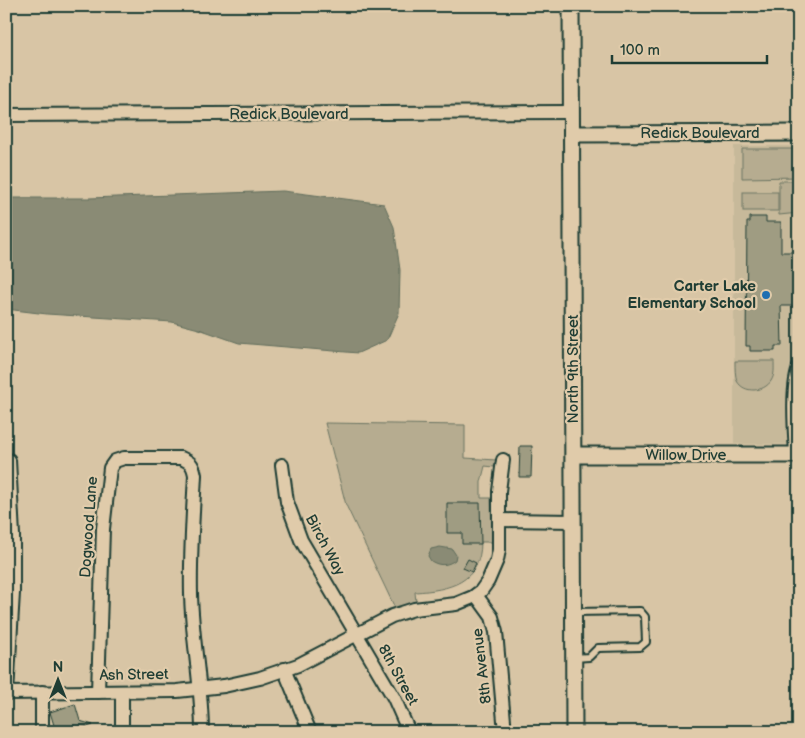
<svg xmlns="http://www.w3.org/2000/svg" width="805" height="738" font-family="'Balsamiq Sans',sans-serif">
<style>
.built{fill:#c7b99a}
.green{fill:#b6ac90;stroke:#6a7462}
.water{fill:#8a8b75;stroke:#5f6c5b}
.building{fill:#9f9c82;stroke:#1f3d34}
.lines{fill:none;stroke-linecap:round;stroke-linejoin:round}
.service-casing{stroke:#1f3d34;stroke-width:10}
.minor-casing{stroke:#1f3d34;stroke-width:16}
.tertiary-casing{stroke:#1f3d34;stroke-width:19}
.service{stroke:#e0cbaa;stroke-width:6}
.minor{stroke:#e0cbaa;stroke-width:12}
.tertiary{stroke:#e0cbaa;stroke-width:15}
.poi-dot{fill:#1f6fb2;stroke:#e0cbaa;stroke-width:2}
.labels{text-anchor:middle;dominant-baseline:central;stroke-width:4.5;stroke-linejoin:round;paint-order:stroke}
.street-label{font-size:15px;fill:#1f3d34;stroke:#e0cbaa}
.poi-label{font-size:15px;font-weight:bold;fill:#1f3d34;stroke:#e0cbaa;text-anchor:end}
</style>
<rect width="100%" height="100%" fill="#d8c5a5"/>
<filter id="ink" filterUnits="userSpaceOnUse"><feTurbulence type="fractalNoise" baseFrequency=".02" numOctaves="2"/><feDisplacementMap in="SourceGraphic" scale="10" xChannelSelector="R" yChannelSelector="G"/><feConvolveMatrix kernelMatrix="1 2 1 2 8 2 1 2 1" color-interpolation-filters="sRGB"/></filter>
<g filter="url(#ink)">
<rect class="built" x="734" y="146" width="65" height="298"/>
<g class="green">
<path d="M 742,149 L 799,149 L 799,177 L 742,178 Z"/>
<path d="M 779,181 L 793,181 L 799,183 L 799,213 L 779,215 Z"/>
<rect x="743" y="192" width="35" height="19"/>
<path d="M 735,361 L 774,361 C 774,368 775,375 771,381 C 764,392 744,394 737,381 C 735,375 735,368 735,361 Z"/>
<path d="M 325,423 L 465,425 L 465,458 L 496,460 L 494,467 L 485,466 L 481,482 L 481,498 L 491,498 L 492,542 L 481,542 C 481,583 449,590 415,592 L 416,602 L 395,608 L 346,505 Z"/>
</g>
<g class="water">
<path d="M 283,191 L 384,204 L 394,227 L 400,270 L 399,313 L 387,340 L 358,353 L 239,343 L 199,329 L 172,322 L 47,314 L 6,309 L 6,198 L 89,198 Z"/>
<path d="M 440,547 L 452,549 L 456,555 L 455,560 C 447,566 439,566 431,561 L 428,556 L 431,549 Z"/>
</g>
<g class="building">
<path d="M 750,217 L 766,217 L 766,222 L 781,222 L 781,252 L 799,252 L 799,306 L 781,306 L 782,346 L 775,346 L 775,351 L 750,351 L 750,346 L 746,346 L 747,222 L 750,222 Z"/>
<path d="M 520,446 L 532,446 L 531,477 L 519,477 Z"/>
<path d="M 447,503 L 480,503 L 481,544 L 462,544 L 462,533 L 447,533 Z"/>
<path d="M 468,559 L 476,563 L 472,572 L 463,568 Z"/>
<path d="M 75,704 L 80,721 L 93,725 L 73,732 L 56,732 L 50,712 Z"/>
</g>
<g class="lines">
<defs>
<g id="service">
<path d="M 793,455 C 792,430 787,382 799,360"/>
<path d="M 574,612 L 640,611 L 645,617 L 646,642 L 640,647 L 598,648 L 589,657 L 574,658"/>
</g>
<g id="minor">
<path d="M 6,115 L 572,112"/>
<path d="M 282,465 L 287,502 L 301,540 L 394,698 L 409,732"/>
<path d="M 499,520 L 574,521"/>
<path d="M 476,595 L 492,617 L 496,632 L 505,732"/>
<path d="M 284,669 L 310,732"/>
<path d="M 42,692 L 42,732"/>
<path d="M 98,692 L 103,529 L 110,468 L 115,461 L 124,458 L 181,458 C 190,462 193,464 195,475 C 193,514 190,554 191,594 C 192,640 202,685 202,732"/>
<path d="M 122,692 L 122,732"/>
<path d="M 6,693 L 177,691 L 224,686 L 260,678 L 298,665 L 392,616 L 414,609 L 456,604 L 473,597 L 481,591 L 488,581 L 497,560 L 499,550 L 499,491 L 503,460"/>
<path d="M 7,693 L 13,593 L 13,535 L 9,460"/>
</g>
<g id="tertiary">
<path d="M 571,6 L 574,732"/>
<path d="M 572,134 L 799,133"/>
<path d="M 574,455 L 799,455"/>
</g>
</defs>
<use href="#service" class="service-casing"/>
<use href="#minor" class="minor-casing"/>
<use href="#tertiary" class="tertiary-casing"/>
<use href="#service" class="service"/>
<use href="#minor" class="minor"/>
<use href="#tertiary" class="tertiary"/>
</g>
</g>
<circle class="poi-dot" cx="766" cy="295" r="5"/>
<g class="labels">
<g class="street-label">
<text x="289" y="114">Redick Boulevard</text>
<text x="700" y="133">Redick Boulevard</text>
<text transform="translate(573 369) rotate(-90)">North 9th Street</text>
<text x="686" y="455">Willow Drive</text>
<text transform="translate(89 527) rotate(-86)">Dogwood Lane</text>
<text transform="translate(325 545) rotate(62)">Birch Way</text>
<text transform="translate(482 666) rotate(-97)">8th Avenue</text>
<text transform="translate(134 675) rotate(-1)">Ash Street</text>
<text transform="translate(398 675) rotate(61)">8th Street</text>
</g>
<g class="poi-label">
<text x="756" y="286">Carter Lake<tspan x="756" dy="17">Elementary School</tspan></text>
</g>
</g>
<rect width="805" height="738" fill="none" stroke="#e0cbaa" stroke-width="25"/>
<rect x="12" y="12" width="780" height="713" fill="none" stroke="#1f3d34" stroke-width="2" filter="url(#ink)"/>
<g transform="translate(58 680)" stroke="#e0cbaa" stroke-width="4" paint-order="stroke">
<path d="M0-4L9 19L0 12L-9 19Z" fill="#1f3d34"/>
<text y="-8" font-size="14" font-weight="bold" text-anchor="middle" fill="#1f3d34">N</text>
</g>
<path d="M612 55v8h155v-8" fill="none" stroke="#1f3d34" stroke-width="2.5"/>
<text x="620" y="55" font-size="15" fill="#1f3d34" stroke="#e0cbaa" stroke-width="4" paint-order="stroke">100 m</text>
</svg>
